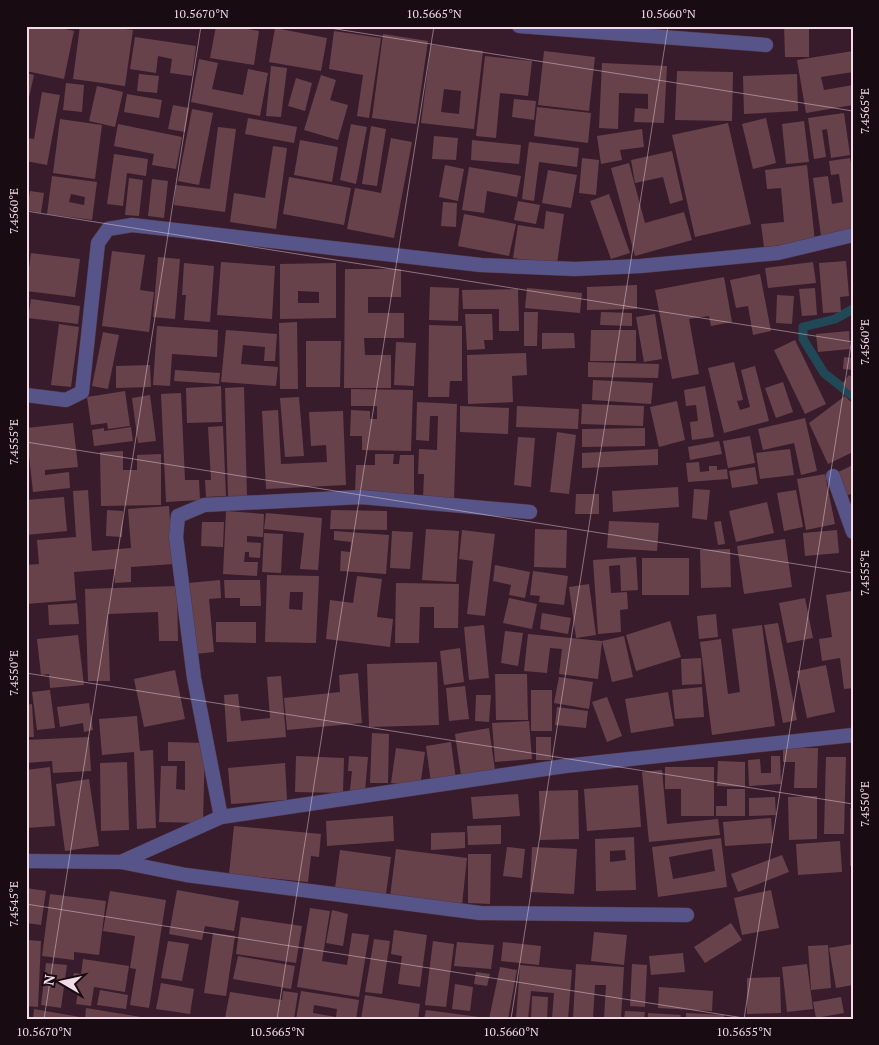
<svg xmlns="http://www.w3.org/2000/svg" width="879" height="1045" font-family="'PT Serif',serif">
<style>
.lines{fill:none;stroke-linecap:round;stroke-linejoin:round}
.stream{stroke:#204857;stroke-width:9}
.building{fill:#67424a;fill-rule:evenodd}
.minor-casing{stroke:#533746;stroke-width:15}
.minor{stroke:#57548a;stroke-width:14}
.ticks{fill:none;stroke:#f1dce7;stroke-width:1;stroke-opacity:0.45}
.neatline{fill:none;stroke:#f1dce7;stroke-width:2}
.ticks-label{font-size:12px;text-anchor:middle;fill:#f1dce7}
</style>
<rect width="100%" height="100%" fill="#391c2c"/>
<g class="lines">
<path class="stream" d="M 853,309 L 835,319 L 803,327 L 803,339 L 824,373 L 853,396"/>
</g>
<g class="building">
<path d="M 28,26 L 51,26 L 74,31 L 64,79 L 26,71 Z"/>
<path d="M 80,26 L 102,26 L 133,30 L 125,86 L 73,79 Z"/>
<path d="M 216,26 L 231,26 L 259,31 L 254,65 L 210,58 Z"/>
<path d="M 784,26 L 809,26 L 809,57 L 785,57 Z"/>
<path d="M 275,28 L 327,38 L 321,71 L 269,62 Z"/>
<path d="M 334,31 L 381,38 L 369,118 L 357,116 L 363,75 L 329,69 Z"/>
<path d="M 383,34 L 428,41 L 416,124 L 372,118 Z"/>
<path d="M 135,37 L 196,46 L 192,76 L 170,73 L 172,59 L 158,56 L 156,73 L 130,69 Z"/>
<path d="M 431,45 L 483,51 L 474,129 L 421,123 ZM 444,89 L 461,91 L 459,114 L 441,112 Z"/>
<path d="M 544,51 L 595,57 L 589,111 L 538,105 Z"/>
<path d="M 853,51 L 853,72 L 821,77 L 824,90 L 853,85 L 853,105 L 806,113 L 797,60 Z"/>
<path d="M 485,56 L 532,61 L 528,96 L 500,93 L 496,138 L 476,136 Z"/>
<path d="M 199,59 L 218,63 L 212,89 L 243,95 L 248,69 L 268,73 L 260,116 L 191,102 Z"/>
<path d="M 602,63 L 667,66 L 664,123 L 634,122 L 635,108 L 648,109 L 648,94 L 619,93 L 618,129 L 599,128 Z"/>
<path d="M 271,66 L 287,68 L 281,117 L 266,116 Z"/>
<path d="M 677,71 L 733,72 L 732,121 L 675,120 Z"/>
<path d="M 26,73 L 34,75 L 27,106 L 26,106 Z"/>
<path d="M 139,74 L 159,76 L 157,93 L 137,91 Z"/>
<path d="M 797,74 L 798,111 L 744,114 L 743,76 Z"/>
<path d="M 321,75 L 336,80 L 330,100 L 348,105 L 338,140 L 304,130 Z"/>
<path d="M 296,78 L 312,83 L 305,111 L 288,106 Z"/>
<path d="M 66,83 L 84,85 L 82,112 L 63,110 Z"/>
<path d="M 97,86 L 123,92 L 115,127 L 89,121 Z"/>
<path d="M 42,92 L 60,95 L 47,165 L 26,161 L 26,138 L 34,139 Z"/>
<path d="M 127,94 L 162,100 L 159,118 L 124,112 Z"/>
<path d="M 514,99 L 536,101 L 534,120 L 512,117 Z"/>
<path d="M 173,105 L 189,108 L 185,132 L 168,129 Z"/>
<path d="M 537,107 L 591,113 L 588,143 L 534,136 Z"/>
<path d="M 192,109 L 213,113 L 199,185 L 178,181 Z"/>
<path d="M 844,113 L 850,155 L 831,158 L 827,129 L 822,130 L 826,157 L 814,159 L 808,118 Z"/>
<path d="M 248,118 L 297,127 L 294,143 L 245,134 Z"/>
<path d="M 766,118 L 776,163 L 753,169 L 742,124 Z"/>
<path d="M 60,119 L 102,125 L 95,179 L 53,173 Z"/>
<path d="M 804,121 L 809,162 L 786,164 L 782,124 Z"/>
<path d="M 728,123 L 751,224 L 695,237 L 672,135 Z"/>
<path d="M 118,124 L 182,137 L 176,169 L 152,165 L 154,154 L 114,146 Z"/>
<path d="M 351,124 L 367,127 L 356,184 L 340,180 Z"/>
<path d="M 371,126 L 386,129 L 377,186 L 362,184 Z"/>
<path d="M 218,127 L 236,129 L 225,212 L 174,205 L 176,185 L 210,189 Z"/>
<path d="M 642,129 L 644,147 L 620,150 L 622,160 L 601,164 L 597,136 Z"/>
<path d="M 434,136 L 458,138 L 456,160 L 432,159 Z"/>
<path d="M 391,138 L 412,142 L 394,238 L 347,229 L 355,188 L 381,193 Z"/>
<path d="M 300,140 L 338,147 L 332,182 L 294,175 Z"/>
<path d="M 472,140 L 521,145 L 519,164 L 471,160 Z"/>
<path d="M 529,142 L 579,148 L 577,167 L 539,162 L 534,201 L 522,199 Z"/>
<path d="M 273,146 L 287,148 L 276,229 L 230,222 L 234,193 L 265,198 Z"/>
<path d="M 672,151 L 683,200 L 670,204 L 663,177 L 635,183 L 631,160 Z"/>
<path d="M 114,154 L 148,159 L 146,176 L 127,173 L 123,206 L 107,204 Z"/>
<path d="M 582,158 L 599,160 L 596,195 L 579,193 Z"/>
<path d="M 850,158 L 853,174 L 853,231 L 821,236 L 813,178 L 828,176 L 832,204 L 843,202 L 839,174 L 831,175 L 829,161 Z"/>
<path d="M 629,163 L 645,223 L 684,212 L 692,240 L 635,256 L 611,168 Z"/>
<path d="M 445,165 L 464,169 L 458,201 L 439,197 Z"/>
<path d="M 807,165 L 815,242 L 764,247 L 761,224 L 784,222 L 781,188 L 767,189 L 765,170 Z"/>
<path d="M 469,167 L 521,176 L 517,197 L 487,191 L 484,213 L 462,210 Z"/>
<path d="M 548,170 L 577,175 L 571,208 L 542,203 Z"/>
<path d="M 52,176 L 97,182 L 92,220 L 47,214 ZM 71,194 L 85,197 L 84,205 L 69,202 Z"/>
<path d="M 289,177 L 351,188 L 344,225 L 283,214 Z"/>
<path d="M 129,178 L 143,180 L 139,216 L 125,215 Z"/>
<path d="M 152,179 L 168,181 L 164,218 L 148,216 Z"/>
<path d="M 30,191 L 44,193 L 41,213 L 27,210 Z"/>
<path d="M 609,194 L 630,253 L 611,259 L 590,201 Z"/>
<path d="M 518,201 L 540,205 L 536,224 L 514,220 Z"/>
<path d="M 443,202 L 457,203 L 456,227 L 441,226 Z"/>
<path d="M 546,211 L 564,214 L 557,264 L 513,258 L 518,225 L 544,229 Z"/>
<path d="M 464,214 L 516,224 L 509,256 L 458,246 Z"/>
<path d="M 112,251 L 145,255 L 140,290 L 154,292 L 149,332 L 102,326 Z"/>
<path d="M 31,253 L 80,259 L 75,297 L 26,291 Z"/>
<path d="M 158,257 L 180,259 L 175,319 L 153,317 Z"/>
<path d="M 846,261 L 849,296 L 840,297 L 841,312 L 823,313 L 819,263 Z"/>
<path d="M 221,262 L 275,266 L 272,319 L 217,315 Z"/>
<path d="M 813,262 L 816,283 L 768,288 L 765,268 Z"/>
<path d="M 184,263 L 214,266 L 210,322 L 184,320 L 186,295 L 182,295 Z"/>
<path d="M 336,263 L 336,318 L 280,319 L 280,264 ZM 298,291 L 319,292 L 319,303 L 298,303 Z"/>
<path d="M 345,269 L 401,269 L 401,297 L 368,297 L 368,313 L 404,313 L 404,338 L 364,338 L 365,355 L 391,355 L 391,388 L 344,388 Z"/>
<path d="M 760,274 L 771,331 L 753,335 L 748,306 L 736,308 L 730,280 Z"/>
<path d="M 724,277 L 732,322 L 711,326 L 709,316 L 689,319 L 699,374 L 672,379 L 655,290 Z"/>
<path d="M 637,285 L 637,309 L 587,310 L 587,287 Z"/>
<path d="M 430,287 L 459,288 L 458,321 L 429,320 Z"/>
<path d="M 527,288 L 582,293 L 580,313 L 525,308 Z"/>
<path d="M 815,288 L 817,315 L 802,316 L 799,289 Z"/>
<path d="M 518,289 L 519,331 L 499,331 L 499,309 L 463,309 L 462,290 Z"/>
<path d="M 777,295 L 794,296 L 792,324 L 776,323 Z"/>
<path d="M 31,299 L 80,306 L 78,324 L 28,318 Z"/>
<path d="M 524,312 L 538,312 L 537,346 L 524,346 Z"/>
<path d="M 601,312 L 632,313 L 632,326 L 600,325 Z"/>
<path d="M 465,314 L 492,314 L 493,340 L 484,340 L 485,349 L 467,350 Z"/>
<path d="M 655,314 L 662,359 L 644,362 L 636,317 Z"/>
<path d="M 26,321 L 29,321 L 28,351 L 26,351 Z"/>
<path d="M 297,322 L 298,389 L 280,389 L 279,323 Z"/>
<path d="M 59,324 L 79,327 L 71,387 L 51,385 Z"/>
<path d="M 429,325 L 462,326 L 462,381 L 450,381 L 449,397 L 428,397 Z"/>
<path d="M 157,326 L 218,330 L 217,357 L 172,354 L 170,386 L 153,385 Z"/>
<path d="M 226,330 L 277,334 L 275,361 L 264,361 L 265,347 L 243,345 L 241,364 L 278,367 L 276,386 L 221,382 Z"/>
<path d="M 591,330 L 636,330 L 636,361 L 590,361 Z"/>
<path d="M 849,331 L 850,349 L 818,352 L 816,334 Z"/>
<path d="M 103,332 L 119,335 L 108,389 L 92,386 Z"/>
<path d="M 542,333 L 574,333 L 575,348 L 542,349 Z"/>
<path d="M 795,340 L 826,404 L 805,414 L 774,350 Z"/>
<path d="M 306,341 L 341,341 L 340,387 L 306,387 Z"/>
<path d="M 396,342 L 416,343 L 414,386 L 394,385 Z"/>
<path d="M 526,353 L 527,375 L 512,376 L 513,402 L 468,404 L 467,355 Z"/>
<path d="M 844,357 L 853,358 L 853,370 L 843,369 Z"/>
<path d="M 588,362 L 659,364 L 658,378 L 588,377 Z"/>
<path d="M 734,362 L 743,400 L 737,401 L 740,410 L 750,407 L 741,370 L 755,366 L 769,421 L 724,433 L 708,368 Z"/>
<path d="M 150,365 L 151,387 L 116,388 L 116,366 Z"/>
<path d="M 175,370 L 220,373 L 219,384 L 174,381 Z"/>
<path d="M 849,375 L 853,378 L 853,393 L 842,384 Z"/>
<path d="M 593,380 L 653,383 L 651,404 L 592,400 Z"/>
<path d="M 783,382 L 793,412 L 776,418 L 765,388 Z"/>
<path d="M 221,386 L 222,422 L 187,423 L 186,388 Z"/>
<path d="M 705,386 L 714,437 L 692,440 L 690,422 L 698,421 L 696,405 L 686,406 L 684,390 Z"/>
<path d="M 244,387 L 247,496 L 228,496 L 225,388 Z"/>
<path d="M 351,389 L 413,390 L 411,451 L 362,450 L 362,436 L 350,436 L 351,410 L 370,411 L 370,419 L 377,419 L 377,406 L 351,406 Z"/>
<path d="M 125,391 L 130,426 L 108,429 L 107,423 L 91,425 L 87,397 Z"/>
<path d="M 181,393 L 185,480 L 199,480 L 200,500 L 166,502 L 161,394 Z"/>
<path d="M 150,395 L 156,441 L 138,443 L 132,398 Z"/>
<path d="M 845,396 L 853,404 L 853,452 L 828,464 L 809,423 Z"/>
<path d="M 299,397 L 304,456 L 285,457 L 280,398 Z"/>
<path d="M 677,401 L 685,440 L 659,447 L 650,407 Z"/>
<path d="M 417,402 L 457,404 L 454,500 L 423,499 L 424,474 L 418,474 L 419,449 L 437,450 L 438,416 L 430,416 L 429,441 L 416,440 Z"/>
<path d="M 582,404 L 644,406 L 643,426 L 581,424 Z"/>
<path d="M 460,406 L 509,408 L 508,434 L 460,432 Z"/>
<path d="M 517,406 L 579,409 L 578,429 L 516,427 Z"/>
<path d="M 278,410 L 281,464 L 327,462 L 326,445 L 311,446 L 309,412 L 343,411 L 346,485 L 266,489 L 262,411 Z"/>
<path d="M 805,418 L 817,471 L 801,475 L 794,443 L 763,450 L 758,429 Z"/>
<path d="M 73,423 L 78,467 L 45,470 L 45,475 L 69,472 L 70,488 L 33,492 L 26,428 Z"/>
<path d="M 223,426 L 226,496 L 206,497 L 205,480 L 211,480 L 208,427 Z"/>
<path d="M 131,427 L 133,441 L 94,446 L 92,430 L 104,428 L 104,431 Z"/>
<path d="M 645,428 L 645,446 L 582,447 L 582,429 Z"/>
<path d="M 557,432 L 576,435 L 569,494 L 550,492 Z"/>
<path d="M 750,436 L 755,463 L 728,468 L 723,441 Z"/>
<path d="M 518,437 L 535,438 L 531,487 L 514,485 Z"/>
<path d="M 719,441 L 722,454 L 690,460 L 688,447 Z"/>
<path d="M 658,449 L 658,465 L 582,468 L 582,453 Z"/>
<path d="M 790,449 L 794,475 L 760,479 L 756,453 Z"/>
<path d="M 123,451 L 123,470 L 137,470 L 137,455 L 161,454 L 161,505 L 101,506 L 100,452 Z"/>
<path d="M 375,454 L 394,454 L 393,464 L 399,464 L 400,455 L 414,455 L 414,494 L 355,494 L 356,465 L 375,465 Z"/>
<path d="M 699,462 L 700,472 L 709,471 L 709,466 L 717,466 L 717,470 L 727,469 L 728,479 L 688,482 L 686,463 Z"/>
<path d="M 853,465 L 853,493 L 846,496 L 836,473 Z"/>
<path d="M 755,467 L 758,484 L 732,488 L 729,471 Z"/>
<path d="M 825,474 L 835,524 L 806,530 L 797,479 Z"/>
<path d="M 678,487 L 679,507 L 613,512 L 612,491 Z"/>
<path d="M 694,489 L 710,490 L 707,520 L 692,518 Z"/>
<path d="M 88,490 L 92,551 L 131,548 L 128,509 L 169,506 L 173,564 L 131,567 L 131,582 L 115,583 L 114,569 L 74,572 L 76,600 L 26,604 L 26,565 L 39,564 L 37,540 L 76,537 L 73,491 Z"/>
<path d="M 796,490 L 803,527 L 784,531 L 777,493 Z"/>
<path d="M 576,494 L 599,494 L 599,514 L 575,514 Z"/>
<path d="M 64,497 L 67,531 L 26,535 L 26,500 Z"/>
<path d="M 767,502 L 774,533 L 736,542 L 729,511 Z"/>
<path d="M 107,510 L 123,511 L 122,537 L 106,536 Z"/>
<path d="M 331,510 L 387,511 L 387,530 L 330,529 Z"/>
<path d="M 226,511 L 264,514 L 263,537 L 247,536 L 247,542 L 261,543 L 260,558 L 249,557 L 249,552 L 245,552 L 244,562 L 258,562 L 257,576 L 223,574 Z"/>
<path d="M 266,513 L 322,518 L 318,570 L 300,569 L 304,533 L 264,529 Z"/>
<path d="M 609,521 L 659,523 L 657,551 L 607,548 Z"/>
<path d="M 721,521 L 725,544 L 718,545 L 714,522 Z"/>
<path d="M 202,522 L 224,522 L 223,547 L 201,546 Z"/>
<path d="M 426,529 L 459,531 L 456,582 L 422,580 Z"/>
<path d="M 535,529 L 567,530 L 566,568 L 534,567 Z"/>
<path d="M 462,530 L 495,534 L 485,616 L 467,614 L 473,561 L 459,559 Z"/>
<path d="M 837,530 L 839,553 L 805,556 L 803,533 Z"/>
<path d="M 334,531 L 389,535 L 386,574 L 340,571 L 341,551 L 350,552 L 351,542 L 334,540 Z"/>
<path d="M 392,531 L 413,532 L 410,569 L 390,568 Z"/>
<path d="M 264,533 L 283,534 L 281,573 L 262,572 Z"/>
<path d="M 785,539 L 792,587 L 744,594 L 737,546 Z"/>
<path d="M 730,549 L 731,587 L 701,588 L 700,550 Z"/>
<path d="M 636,557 L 638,590 L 621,591 L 620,565 L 609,566 L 611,593 L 627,592 L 628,609 L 620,610 L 621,632 L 598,634 L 593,560 Z"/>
<rect x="642" y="558" width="47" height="37"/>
<path d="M 495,565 L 530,572 L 525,598 L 509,595 L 511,585 L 493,581 Z"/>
<path d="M 533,571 L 568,576 L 564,605 L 539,602 L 540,596 L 530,595 Z"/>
<path d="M 267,575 L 319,576 L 316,643 L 265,642 ZM 290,592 L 303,592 L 302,610 L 289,609 Z"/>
<path d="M 357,576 L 382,579 L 377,617 L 393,619 L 390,647 L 326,639 L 330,600 L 353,603 Z"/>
<path d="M 220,580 L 221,598 L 209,599 L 214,652 L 195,654 L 188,583 Z"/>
<path d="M 224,580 L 260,580 L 261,606 L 240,606 L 240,598 L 225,598 Z"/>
<path d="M 396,583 L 459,584 L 458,628 L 434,628 L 434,607 L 420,607 L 419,643 L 395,643 Z"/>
<path d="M 589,584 L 596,635 L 576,638 L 569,587 Z"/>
<path d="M 177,586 L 178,641 L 159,641 L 158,612 L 108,614 L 110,681 L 88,681 L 85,589 Z"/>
<path d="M 852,591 L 853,688 L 844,689 L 840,658 L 822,661 L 819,639 L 832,637 L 826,595 Z"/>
<path d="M 509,598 L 537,604 L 532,629 L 503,623 Z"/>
<path d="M 805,598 L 813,638 L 787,643 L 779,603 Z"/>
<path d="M 77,603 L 79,624 L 49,625 L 48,605 Z"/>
<path d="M 542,613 L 571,618 L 568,634 L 540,629 Z"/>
<path d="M 716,614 L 718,637 L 699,639 L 697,616 Z"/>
<path d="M 670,621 L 681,657 L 636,671 L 626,635 Z"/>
<path d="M 216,622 L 256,622 L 256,643 L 216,642 Z"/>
<path d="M 778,623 L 797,720 L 783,723 L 764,625 Z"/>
<path d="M 484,625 L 489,678 L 469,680 L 464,627 Z"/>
<path d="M 762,625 L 775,726 L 712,735 L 700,642 L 721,639 L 728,694 L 740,692 L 732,629 Z"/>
<path d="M 505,631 L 523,633 L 518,666 L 501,663 Z"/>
<path d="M 528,634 L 602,641 L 598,679 L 559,674 L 562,649 L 550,648 L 547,673 L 524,671 Z"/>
<path d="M 78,635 L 84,685 L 50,688 L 49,674 L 41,675 L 37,639 Z"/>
<path d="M 624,636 L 633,677 L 612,682 L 602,641 Z"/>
<path d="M 460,648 L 464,682 L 444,685 L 440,651 Z"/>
<path d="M 701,658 L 702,684 L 682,685 L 681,659 Z"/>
<path d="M 437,662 L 439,725 L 369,727 L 367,664 Z"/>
<path d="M 826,665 L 835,712 L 807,718 L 797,671 Z"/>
<path d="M 175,670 L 185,719 L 144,727 L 134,679 Z"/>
<path d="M 358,673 L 362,723 L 287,730 L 284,698 L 340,692 L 339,675 Z"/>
<path d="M 495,674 L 527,674 L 528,720 L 496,720 Z"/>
<path d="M 281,676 L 286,737 L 227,742 L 224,695 L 238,694 L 241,721 L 270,718 L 267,677 Z"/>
<path d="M 559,677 L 593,682 L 589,709 L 554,703 Z"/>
<path d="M 465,686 L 469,719 L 449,721 L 446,688 Z"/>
<path d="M 702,687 L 704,717 L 675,719 L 672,690 Z"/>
<path d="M 50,690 L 55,728 L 37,730 L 32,692 Z"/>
<rect x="531" y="690" width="21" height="41"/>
<path d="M 668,692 L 674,726 L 631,733 L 625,699 Z"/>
<path d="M 476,695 L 491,695 L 489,722 L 475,721 Z"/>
<path d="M 607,697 L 622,736 L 607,742 L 592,702 Z"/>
<path d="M 89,703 L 93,730 L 84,732 L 83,723 L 60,727 L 57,707 Z"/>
<path d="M 32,704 L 34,737 L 26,737 L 26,705 Z"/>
<path d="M 557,707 L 588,711 L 586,728 L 555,725 Z"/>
<path d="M 137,716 L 140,751 L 153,750 L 156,828 L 137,829 L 134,752 L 102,755 L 99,719 Z"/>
<path d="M 529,721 L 532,759 L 495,762 L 492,723 Z"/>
<path d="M 489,728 L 495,770 L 461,775 L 455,734 Z"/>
<path d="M 372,733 L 389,734 L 388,783 L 370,783 Z"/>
<path d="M 89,737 L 91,771 L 53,773 L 52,761 L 26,763 L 26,740 Z"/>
<rect x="536" y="737" width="15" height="23"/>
<path d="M 168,742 L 205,743 L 203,823 L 159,822 L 161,766 L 177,766 L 176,789 L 185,790 L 185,761 L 168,761 Z"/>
<path d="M 451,742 L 456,780 L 431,783 L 426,746 Z"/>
<path d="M 396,748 L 425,752 L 420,787 L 391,783 Z"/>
<path d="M 783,748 L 818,748 L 817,788 L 794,788 L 795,762 L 783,762 Z"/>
<path d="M 296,756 L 344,758 L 343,793 L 295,792 Z"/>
<path d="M 349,756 L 368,757 L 365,791 L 350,790 L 352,771 L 348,771 Z"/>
<path d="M 771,756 L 780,756 L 781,784 L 749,786 L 748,760 L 760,759 L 761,773 L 771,773 Z"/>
<path d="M 826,757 L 846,757 L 844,834 L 824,834 Z"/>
<path d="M 718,761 L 745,762 L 745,787 L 717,786 Z"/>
<path d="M 127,762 L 129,830 L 101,831 L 100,763 Z"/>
<path d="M 285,763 L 287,800 L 231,804 L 228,768 Z"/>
<path d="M 50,767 L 55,826 L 26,828 L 26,770 Z"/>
<path d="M 665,767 L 714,767 L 714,816 L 681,816 L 681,789 L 665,789 Z"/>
<path d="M 662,770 L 667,824 L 718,819 L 720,835 L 649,842 L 642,772 Z"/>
<path d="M 89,779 L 99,846 L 65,851 L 56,784 Z"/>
<path d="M 638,785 L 641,827 L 587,831 L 584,789 Z"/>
<path d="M 727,789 L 745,789 L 745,816 L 716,816 L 716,806 L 727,806 Z"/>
<path d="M 578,790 L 579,839 L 540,840 L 539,791 Z"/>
<path d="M 518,794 L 520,816 L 473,819 L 471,797 Z"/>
<path d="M 817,796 L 817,839 L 789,840 L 788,797 Z"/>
<path d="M 775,797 L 776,815 L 749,816 L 749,798 Z"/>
<rect x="850" y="808" width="3" height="58"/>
<path d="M 393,816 L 394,841 L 327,846 L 326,821 Z"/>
<path d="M 771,818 L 773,843 L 725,846 L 723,822 Z"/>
<path d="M 501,825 L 501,844 L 468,845 L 467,826 Z"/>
<path d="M 234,826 L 321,834 L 319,857 L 311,856 L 308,882 L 229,874 Z"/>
<path d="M 465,832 L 465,848 L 431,850 L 431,833 Z"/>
<path d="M 634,837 L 636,890 L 596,891 L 595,839 ZM 625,850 L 626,860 L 610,862 L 610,851 Z"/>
<path d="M 721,838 L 727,887 L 658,897 L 652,847 ZM 712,849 L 715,871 L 673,879 L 669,857 Z"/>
<path d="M 840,841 L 842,872 L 798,875 L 796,844 Z"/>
<path d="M 507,847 L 525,849 L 522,878 L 503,876 Z"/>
<path d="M 532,847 L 577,849 L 574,894 L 530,892 Z"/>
<path d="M 396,849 L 467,858 L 462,905 L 390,897 Z"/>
<path d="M 340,850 L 391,857 L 386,894 L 335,888 Z"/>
<path d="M 468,854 L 491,854 L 490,904 L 468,903 Z"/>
<path d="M 782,855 L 789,872 L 738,892 L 731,874 Z"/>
<path d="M 26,888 L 46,891 L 41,925 L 26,923 Z"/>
<path d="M 177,890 L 239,901 L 234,931 L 205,926 L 202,940 L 169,934 Z"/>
<path d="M 771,890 L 779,928 L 742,935 L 734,898 Z"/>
<path d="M 110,891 L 166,900 L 149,1008 L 130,1005 L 136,969 L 130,968 L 135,936 L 103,931 Z"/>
<path d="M 50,894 L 106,901 L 99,955 L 74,952 L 74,960 L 42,956 Z"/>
<path d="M 310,908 L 330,911 L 322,961 L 347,965 L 352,933 L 369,935 L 359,997 L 297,987 Z"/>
<path d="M 332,910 L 348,914 L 343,946 L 326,943 Z"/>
<path d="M 241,917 L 302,926 L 296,963 L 236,954 Z"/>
<path d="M 731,923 L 742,940 L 705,963 L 694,947 Z"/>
<path d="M 394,930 L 427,935 L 420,987 L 398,984 L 402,956 L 391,954 Z"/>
<path d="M 594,932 L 627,935 L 624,965 L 591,961 Z"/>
<path d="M 213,933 L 235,936 L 226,996 L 204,993 Z"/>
<path d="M 374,939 L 390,941 L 382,994 L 365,992 Z"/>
<path d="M 26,940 L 41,941 L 38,1007 L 26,1006 Z"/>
<path d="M 168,941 L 189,944 L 182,981 L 161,978 Z"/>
<path d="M 433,941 L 454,944 L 446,1007 L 425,1005 Z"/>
<path d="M 457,942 L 494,945 L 491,969 L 454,966 Z"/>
<path d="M 503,942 L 541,946 L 539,965 L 501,961 Z"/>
<path d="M 853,944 L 853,985 L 836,988 L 829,948 Z"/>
<path d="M 828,945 L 831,988 L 811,990 L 808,946 Z"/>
<path d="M 683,953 L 685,972 L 651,975 L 649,956 Z"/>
<path d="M 238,956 L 295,966 L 291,989 L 233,979 Z"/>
<path d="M 83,959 L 129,966 L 125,992 L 94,987 L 91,1006 L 76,1004 L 78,992 L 71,991 L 74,973 L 81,974 Z"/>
<path d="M 46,963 L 67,965 L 61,1008 L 41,1005 Z"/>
<path d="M 576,964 L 624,967 L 621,1019 L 604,1019 L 606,985 L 595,985 L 593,1019 L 573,1019 Z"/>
<path d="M 632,964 L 647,965 L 645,1007 L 630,1006 Z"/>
<path d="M 807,964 L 813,1009 L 787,1012 L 782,967 Z"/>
<path d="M 520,965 L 572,970 L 568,1019 L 552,1019 L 554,993 L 531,991 L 528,1019 L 516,1019 Z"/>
<path d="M 500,967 L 517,970 L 508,1019 L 489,1019 Z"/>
<path d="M 476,972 L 490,974 L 487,986 L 474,984 Z"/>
<path d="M 780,977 L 781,1013 L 747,1014 L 747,978 Z"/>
<path d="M 161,983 L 194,989 L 190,1014 L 156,1009 Z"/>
<path d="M 455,984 L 473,987 L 470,1011 L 452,1009 Z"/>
<path d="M 659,987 L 713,991 L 712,1011 L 658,1008 Z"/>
<path d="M 100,990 L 128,995 L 126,1009 L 97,1005 Z"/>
<path d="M 283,991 L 298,993 L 294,1019 L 225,1018 L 230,992 L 282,1000 Z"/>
<path d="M 301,991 L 359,1000 L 356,1019 L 296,1019 ZM 314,1005 L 337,1009 L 336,1017 L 313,1013 Z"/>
<path d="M 365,995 L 420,1004 L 418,1019 L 361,1019 Z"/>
<path d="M 532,996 L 548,997 L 547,1019 L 531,1019 Z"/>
<path d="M 841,997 L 844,1013 L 816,1018 L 813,1002 Z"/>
<path d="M 86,1008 L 141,1017 L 140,1019 L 85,1019 Z"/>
<path d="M 34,1009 L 80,1017 L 80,1019 L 33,1019 Z"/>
<path d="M 426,1010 L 479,1017 L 479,1019 L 424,1019 Z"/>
<path d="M 625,1011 L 645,1012 L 644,1019 L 624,1019 Z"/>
<path d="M 648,1013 L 681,1015 L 680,1019 L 648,1019 Z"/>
<path d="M 686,1013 L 724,1015 L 724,1019 L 686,1019 Z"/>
</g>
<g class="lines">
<defs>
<g id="minor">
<path d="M 519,26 L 766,45"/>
<path d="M 26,395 L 66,400 L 82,392 L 98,243 L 108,229 L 132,225 L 481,265 L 575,269 L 641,266 L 778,253 L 853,235"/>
<path d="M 833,476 L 853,532"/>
<path d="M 221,817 L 194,678 L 176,537 L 178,516 L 204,505 L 361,497 L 530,512"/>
<path d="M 26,861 L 121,862 L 186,875 L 480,913 L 687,915"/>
<path d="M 121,862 L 221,817 L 565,766 L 853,735"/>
</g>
</defs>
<use href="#minor" class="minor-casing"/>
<use href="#minor" class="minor"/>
</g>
<path class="ticks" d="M 317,26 L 853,111M 26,211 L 853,342M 26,442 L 853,573M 26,673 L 853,804M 26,904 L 750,1019M 44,1019 L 201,26M 277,1019 L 434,26M 511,1019 L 668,26M 744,1019 L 853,332"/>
<rect width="879" height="1045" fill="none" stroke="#180b12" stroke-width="55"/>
<g transform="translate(62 982) rotate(279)" stroke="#180b12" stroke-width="4" paint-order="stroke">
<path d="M0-4L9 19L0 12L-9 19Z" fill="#f1dce7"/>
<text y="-8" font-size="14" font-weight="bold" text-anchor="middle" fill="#f1dce7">N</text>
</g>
<rect x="28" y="28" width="824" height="990" class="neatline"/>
<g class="ticks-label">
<text x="201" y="18">10.5670°N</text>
<text x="434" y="18">10.5665°N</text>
<text x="668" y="18">10.5660°N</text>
<text transform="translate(865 111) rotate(-90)" y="4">7.4565°E</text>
<text transform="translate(14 211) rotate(-90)" y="4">7.4560°E</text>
<text transform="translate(865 342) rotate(-90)" y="4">7.4560°E</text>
<text transform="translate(14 442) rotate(-90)" y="4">7.4555°E</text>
<text transform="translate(865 573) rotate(-90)" y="4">7.4555°E</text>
<text transform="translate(14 673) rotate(-90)" y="4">7.4550°E</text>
<text transform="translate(865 804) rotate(-90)" y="4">7.4550°E</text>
<text transform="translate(14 904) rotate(-90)" y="4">7.4545°E</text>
<text x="44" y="1036">10.5670°N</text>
<text x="277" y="1036">10.5665°N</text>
<text x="511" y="1036">10.5660°N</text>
<text x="744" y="1036">10.5655°N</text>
</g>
</svg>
